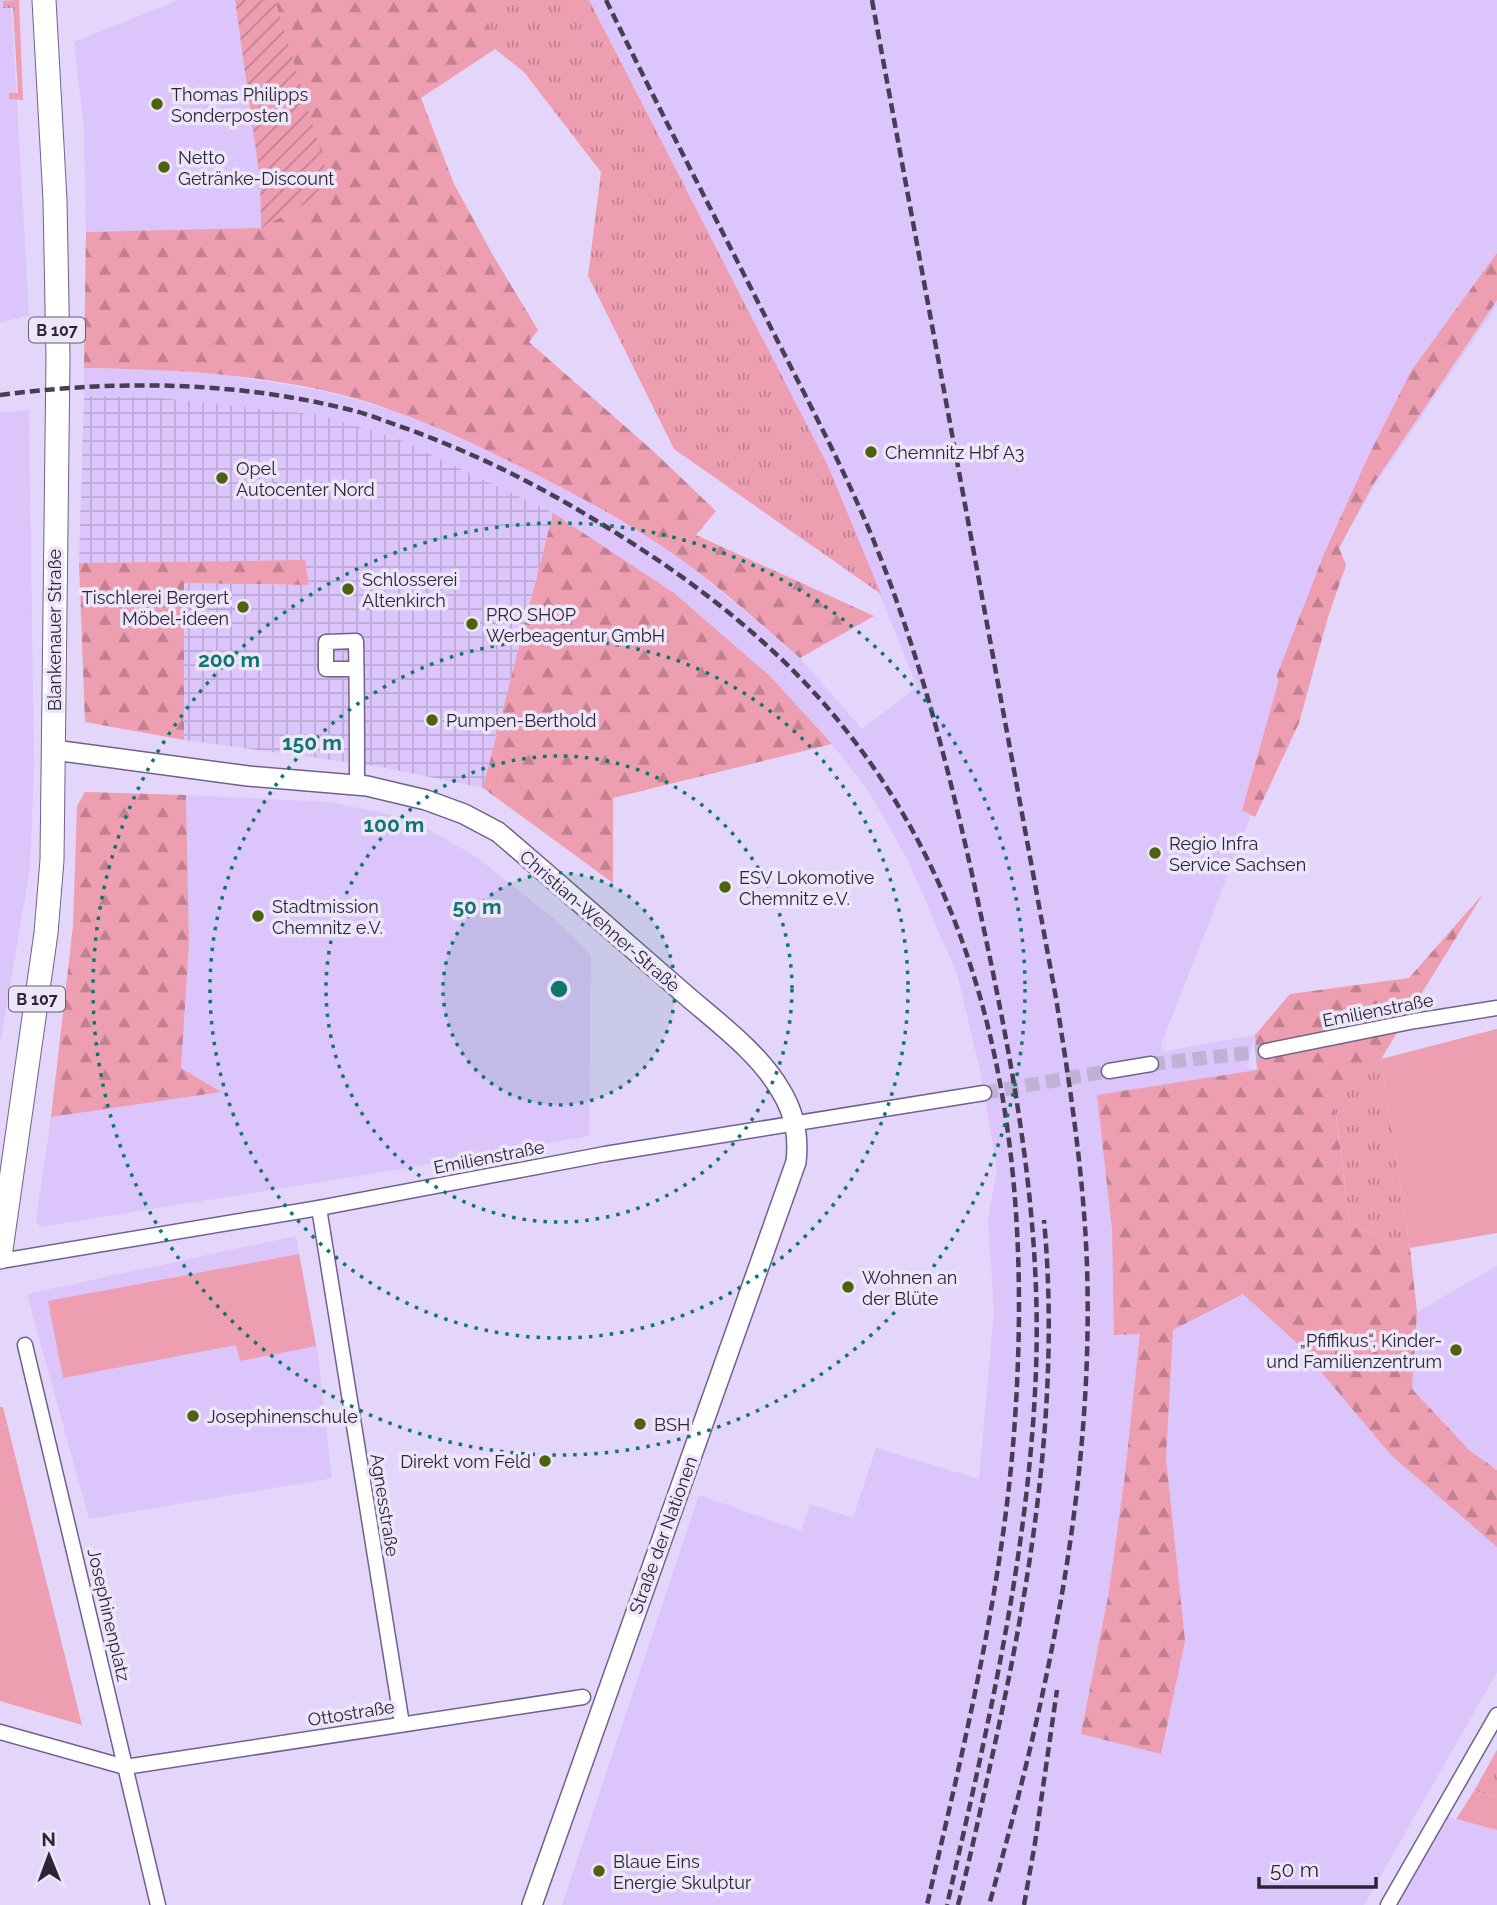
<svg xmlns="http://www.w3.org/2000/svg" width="1497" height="1905" font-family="Raleway,sans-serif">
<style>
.built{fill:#dbc5fa}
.industrial{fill:url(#industrial-grid)}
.grass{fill:url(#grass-tufts)}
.forest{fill:url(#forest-firs)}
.park{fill:#ee9eb1}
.garden{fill:url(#garden-furrows)}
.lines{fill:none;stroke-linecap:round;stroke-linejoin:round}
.minor-tunnel{stroke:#bfb2d3;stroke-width:14;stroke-dasharray:14 7;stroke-linecap:butt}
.minor-casing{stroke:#72618a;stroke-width:17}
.secondary-casing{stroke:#72618a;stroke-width:22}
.primary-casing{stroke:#72618a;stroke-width:25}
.minor{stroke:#fff;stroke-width:14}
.secondary{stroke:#fff;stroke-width:19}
.primary{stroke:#fff;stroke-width:23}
.rail{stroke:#463e52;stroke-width:4.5;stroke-dasharray:10 5;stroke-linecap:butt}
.ring{fill:none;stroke:#0f766e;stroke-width:3.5;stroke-dasharray:3.5 7}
.poi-dot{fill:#4d620d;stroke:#ede6f9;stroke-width:2.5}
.labels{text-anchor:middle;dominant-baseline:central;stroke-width:7;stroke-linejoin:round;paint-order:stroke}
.shield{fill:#ede6f9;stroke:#665f70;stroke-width:2}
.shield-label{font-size:16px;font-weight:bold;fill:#2c2536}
.poi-label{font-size:18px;fill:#2c2536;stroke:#ede6f9;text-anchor:start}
.street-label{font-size:18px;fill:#2c2536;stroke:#ede6f9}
.centre{fill:#0f766e;stroke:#ede6f9;stroke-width:3.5}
.ring-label{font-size:21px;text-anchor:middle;font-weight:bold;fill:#0f766e;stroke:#ede6f9;stroke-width:7;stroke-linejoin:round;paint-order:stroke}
</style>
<defs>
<pattern id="industrial-grid" width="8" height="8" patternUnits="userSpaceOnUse" patternTransform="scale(1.75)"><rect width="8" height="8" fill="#dbc5fa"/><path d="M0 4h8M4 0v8" fill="none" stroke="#bca9d7"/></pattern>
<pattern id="grass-tufts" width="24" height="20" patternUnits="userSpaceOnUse" patternTransform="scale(1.75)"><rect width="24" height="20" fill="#ee9eb1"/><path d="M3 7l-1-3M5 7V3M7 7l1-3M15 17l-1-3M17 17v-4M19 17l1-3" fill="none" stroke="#c18191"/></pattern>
<pattern id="forest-firs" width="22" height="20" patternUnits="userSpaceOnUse" patternTransform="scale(1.75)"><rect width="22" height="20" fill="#ee9eb1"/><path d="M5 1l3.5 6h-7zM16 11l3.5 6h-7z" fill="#c18191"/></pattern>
<pattern id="garden-furrows" width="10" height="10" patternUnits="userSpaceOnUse" patternTransform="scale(1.75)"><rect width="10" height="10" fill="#ee9eb1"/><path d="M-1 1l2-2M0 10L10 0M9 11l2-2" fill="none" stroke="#c18191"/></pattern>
</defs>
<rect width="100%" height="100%" fill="#e4d5fa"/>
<g class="built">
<path d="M 0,0 L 11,0 L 29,315 L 0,323 Z"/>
<path d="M 179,0 L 235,0 L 260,181 L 261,228 L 86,232 L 84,130 L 74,42 Z"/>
<path d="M 589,0 L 1497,0 L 1497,305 L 1373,488 L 1339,548 L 1277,675 L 1278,683 L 1242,810 L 1251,815 L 1161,1045 L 1162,1049 L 1165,1051 L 1255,1035 L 1247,1068 L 1257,1070 L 1273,1233 L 1497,1492 L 1497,1672 L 1364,1905 L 562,1905 L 699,1495 L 801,1531 L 810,1504 L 853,1518 L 876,1448 L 979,1479 L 994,1312 L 988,1219 L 997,1170 L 981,1075 L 958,977 L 909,862 L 869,792 L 832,744 L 770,676 L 674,593 L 553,513 L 396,438 L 320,415 L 151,397 L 84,396 L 84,368 L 149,369 L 227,375 L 322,391 L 407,414 L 465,440 L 561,486 L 646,536 L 694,569 L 800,658 L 862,729 L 917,687 L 828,466 Z"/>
<path d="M 29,410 L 34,767 L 30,868 L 0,1044 L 0,413 Z"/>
<path d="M 186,795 L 328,802 L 411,819 L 479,859 L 552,917 L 591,955 L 589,1136 L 383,1172 L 40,1227 L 36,1220 L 51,1117 L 218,1091 L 181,1068 L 189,945 Z"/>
<path d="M 296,1236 L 318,1354 L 332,1478 L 89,1519 L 27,1294 Z"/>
<path d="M 1497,1266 L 1497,1470 L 1469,1450 L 1412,1389 L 1417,1312 Z"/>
<path d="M 1443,1816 L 1497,1830 L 1497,1905 L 1391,1905 Z"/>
</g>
<path class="industrial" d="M 84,396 L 151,397 L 320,415 L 396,438 L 553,513 L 483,788 L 376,766 L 184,740 L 184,583 L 309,585 L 305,560 L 79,563 Z"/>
<g class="grass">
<path d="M 19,0 L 23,100 L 9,99 L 9,93 L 18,93 L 13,8 L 3,8 L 3,1 Z"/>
<path d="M 482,0 L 589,0 L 828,466 L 881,594 L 674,449 L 588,276 L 601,172 L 524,72 L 495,49 Z"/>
<path d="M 1381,1059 L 1410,1248 L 1350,1225 L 1334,1099 Z"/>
<path d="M 1497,1750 L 1497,1797 L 1474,1791 Z"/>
</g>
<g class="forest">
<path d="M 274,0 L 482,0 L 495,49 L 421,98 L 454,184 L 494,257 L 538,330 L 529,342 L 652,450 L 716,511 L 696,535 L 874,616 L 800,658 C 765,628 731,597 694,569 C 639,528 577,494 515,464 C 453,433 390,405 322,390 C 244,373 164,369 84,368 L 86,232 L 261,228 L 331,189 Z"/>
<path d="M 1497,253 L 1497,300 L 1372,486 L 1339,548 L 1346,565 L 1328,617 L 1299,723 L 1255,817 L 1242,810 L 1278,683 L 1277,675 L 1324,554 L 1368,457 L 1411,371 Z"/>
<path d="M 553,513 L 674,593 L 770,676 L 832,744 L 613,798 L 613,883 L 483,788 Z"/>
<path d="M 305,560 L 309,585 L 184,583 L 184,740 L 85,722 L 79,563 Z"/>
<path d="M 85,792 L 186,795 L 189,945 L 181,1068 L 221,1092 L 51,1117 L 73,926 L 77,806 Z"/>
<path d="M 1483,894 L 1381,1059 L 1334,1100 L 1350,1225 L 1410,1248 L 1417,1312 L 1412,1389 L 1469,1450 L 1497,1470 L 1497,1547 L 1391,1455 L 1295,1341 L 1243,1294 L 1173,1330 L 1166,1458 L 1185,1641 L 1161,1754 L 1081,1734 L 1108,1597 L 1125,1475 L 1140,1334 L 1114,1335 L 1112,1229 L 1097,1095 L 1257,1070 L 1255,1035 L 1290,994 L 1409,978 Z"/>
</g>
<g class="park">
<path d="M 1497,1029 L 1497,1233 L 1410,1248 L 1381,1059 Z"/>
<path d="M 299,1254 L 316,1346 L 240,1361 L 236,1345 L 63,1378 L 48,1301 Z"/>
<path d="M 0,1407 L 3,1407 L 82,1725 L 0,1701 Z"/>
<path d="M 1474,1791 L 1497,1797 L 1497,1830 L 1456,1819 Z"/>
</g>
<path class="garden" d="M 235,0 L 275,0 L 332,189 L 261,228 L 260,180 Z"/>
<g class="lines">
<g class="minor-tunnel">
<path d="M 1151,1064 L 1266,1051"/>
<path d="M 984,1093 L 1109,1071"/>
</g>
<defs>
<g id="minor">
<path d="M 356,669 L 326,669 L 326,642 L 356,641 C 357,689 357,737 357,784"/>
<path d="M 1266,1051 L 1415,1021 L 1497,1008"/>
<path d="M 1109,1071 L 1151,1064"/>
<path d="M 319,1208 L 402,1724"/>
<path d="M 0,1261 L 319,1208 L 605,1154 L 984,1093"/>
<path d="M 25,1345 L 158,1905"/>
<path d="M 0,1732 L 125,1767 L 583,1697"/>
<path d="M 1388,1905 L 1497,1715"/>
</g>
<path id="secondary" d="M 54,750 L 248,776 L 367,786 L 426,800 L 464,814 L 498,832 C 559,884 619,937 680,990 C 714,1020 758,1051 781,1091 C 795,1114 799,1136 796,1162 L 532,1905"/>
<path id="primary" d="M 0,1257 L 46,933 L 52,860 L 58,358 L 55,200 L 44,0"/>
</defs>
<use href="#minor" class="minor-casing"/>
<use href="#secondary" class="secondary-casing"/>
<use href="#primary" class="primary-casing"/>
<use href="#minor" class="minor"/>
<use href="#secondary" class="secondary"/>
<use href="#primary" class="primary"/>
<g class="rail">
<path d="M 606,0 C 657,105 711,209 764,314 C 801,388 841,462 873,539 C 924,664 955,793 983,925 C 1016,1080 1044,1232 1035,1392 C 1026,1565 986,1736 947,1905"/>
<path d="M 872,0 L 1056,998 C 1070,1087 1084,1176 1087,1266 C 1094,1484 1048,1697 989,1905"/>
<path d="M 0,395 C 115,380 233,381 347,409 C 365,413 382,420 399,426 C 470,451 531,481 595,520 C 673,567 746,620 809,687 C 999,892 1034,1165 1014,1433 C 1002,1592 963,1750 927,1905"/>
<path d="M 958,1905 C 970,1859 980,1812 990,1766 C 1030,1588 1061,1403 1044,1220"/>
<path d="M 1024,1905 L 1035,1843 L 1057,1690"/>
</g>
</g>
<circle cx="559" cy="989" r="116" fill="#0f766e" fill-opacity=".12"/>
<g class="ring">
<circle cx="559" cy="989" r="116"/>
<circle cx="559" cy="989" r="233"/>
<circle cx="559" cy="989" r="349"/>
<circle cx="559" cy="989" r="466"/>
</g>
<g class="poi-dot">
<circle cx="157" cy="104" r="7"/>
<circle cx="164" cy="167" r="7"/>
<circle cx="871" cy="452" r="7"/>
<circle cx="222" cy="478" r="7"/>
<circle cx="348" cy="589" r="7"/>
<circle cx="243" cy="607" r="7"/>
<circle cx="472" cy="624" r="7"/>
<circle cx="432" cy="720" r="7"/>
<circle cx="1155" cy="853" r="7"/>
<circle cx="725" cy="887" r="7"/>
<circle cx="258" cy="916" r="7"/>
<circle cx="848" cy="1287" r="7"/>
<circle cx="1456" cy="1350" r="7"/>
<circle cx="193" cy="1416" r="7"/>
<circle cx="640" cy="1424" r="7"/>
<circle cx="545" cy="1461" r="7"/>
<circle cx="599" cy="1871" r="7"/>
</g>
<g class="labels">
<g class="shield">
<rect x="29" y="317.5" width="56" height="25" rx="5"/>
<rect x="9" y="986.5" width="56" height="25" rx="5"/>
</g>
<g class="shield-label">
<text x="57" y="330">B 107</text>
<text x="37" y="999">B 107</text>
</g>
<g class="poi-label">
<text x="171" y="94">Thomas Philipps<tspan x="171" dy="21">Sonderposten</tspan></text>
<text x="178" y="157">Netto<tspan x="178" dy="21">Getränke-Discount</tspan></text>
<text x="885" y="452">Chemnitz Hbf A3</text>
<text x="236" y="468">Opel<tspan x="236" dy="21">Autocenter Nord</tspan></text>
<text x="362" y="579">Schlosserei<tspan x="362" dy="21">Altenkirch</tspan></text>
<text x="229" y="597" text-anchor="end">Tischlerei Bergert<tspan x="229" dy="21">Möbel-ideen</tspan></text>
<text x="486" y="614">PRO SHOP<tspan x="486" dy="21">Werbeagentur GmbH</tspan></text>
<text x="446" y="720">Pumpen-Berthold</text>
<text x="1169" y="843">Regio Infra<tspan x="1169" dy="21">Service Sachsen</tspan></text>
<text x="739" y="877">ESV Lokomotive<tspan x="739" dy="21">Chemnitz e.V.</tspan></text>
<text x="272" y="906">Stadtmission<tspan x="272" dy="21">Chemnitz e.V.</tspan></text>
<text x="862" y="1277">Wohnen an<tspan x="862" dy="21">der Blüte</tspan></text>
<text x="1442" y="1340" text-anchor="end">„Pfiffikus“, Kinder-<tspan x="1442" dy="21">und Familienzentrum</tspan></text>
<text x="207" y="1416">Josephinenschule</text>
<text x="654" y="1424">BSH</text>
<text x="531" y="1461" text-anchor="end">Direkt vom Feld</text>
<text x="613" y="1861">Blaue Eins<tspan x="613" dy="21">Energie Skulptur</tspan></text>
</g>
<g class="street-label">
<text transform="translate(54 630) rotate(-90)">Blankenauer Straße</text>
<text transform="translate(600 921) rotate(41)">Christian-Wehner-Straße</text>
<text transform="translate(1378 1010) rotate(-11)">Emilienstraße</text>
<text transform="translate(489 1157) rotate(-11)">Emilienstraße</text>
<text transform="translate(385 1505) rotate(81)">Agnesstraße</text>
<text transform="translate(663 1535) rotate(-70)">Straße der Nationen</text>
<text transform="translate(109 1615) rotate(77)">Josephinenplatz</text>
<text transform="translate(351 1713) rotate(-9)">Ottostraße</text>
</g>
</g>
<circle cx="559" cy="989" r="10" class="centre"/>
<g class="ring-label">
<text x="229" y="667">200 m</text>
<text x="312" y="750">150 m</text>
<text x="394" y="832">100 m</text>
<text x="477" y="914">50 m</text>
</g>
<g transform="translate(49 1856) rotate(359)" stroke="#ede6f9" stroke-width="5" paint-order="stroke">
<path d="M0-5L12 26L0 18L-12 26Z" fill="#2c2536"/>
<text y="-10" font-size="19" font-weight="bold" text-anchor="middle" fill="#2c2536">N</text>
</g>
<path d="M1259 1877v10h117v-10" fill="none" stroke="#2c2536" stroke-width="3.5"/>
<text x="1270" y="1877" font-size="21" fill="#2c2536" stroke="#ede6f9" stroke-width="5" paint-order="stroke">50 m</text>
</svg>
